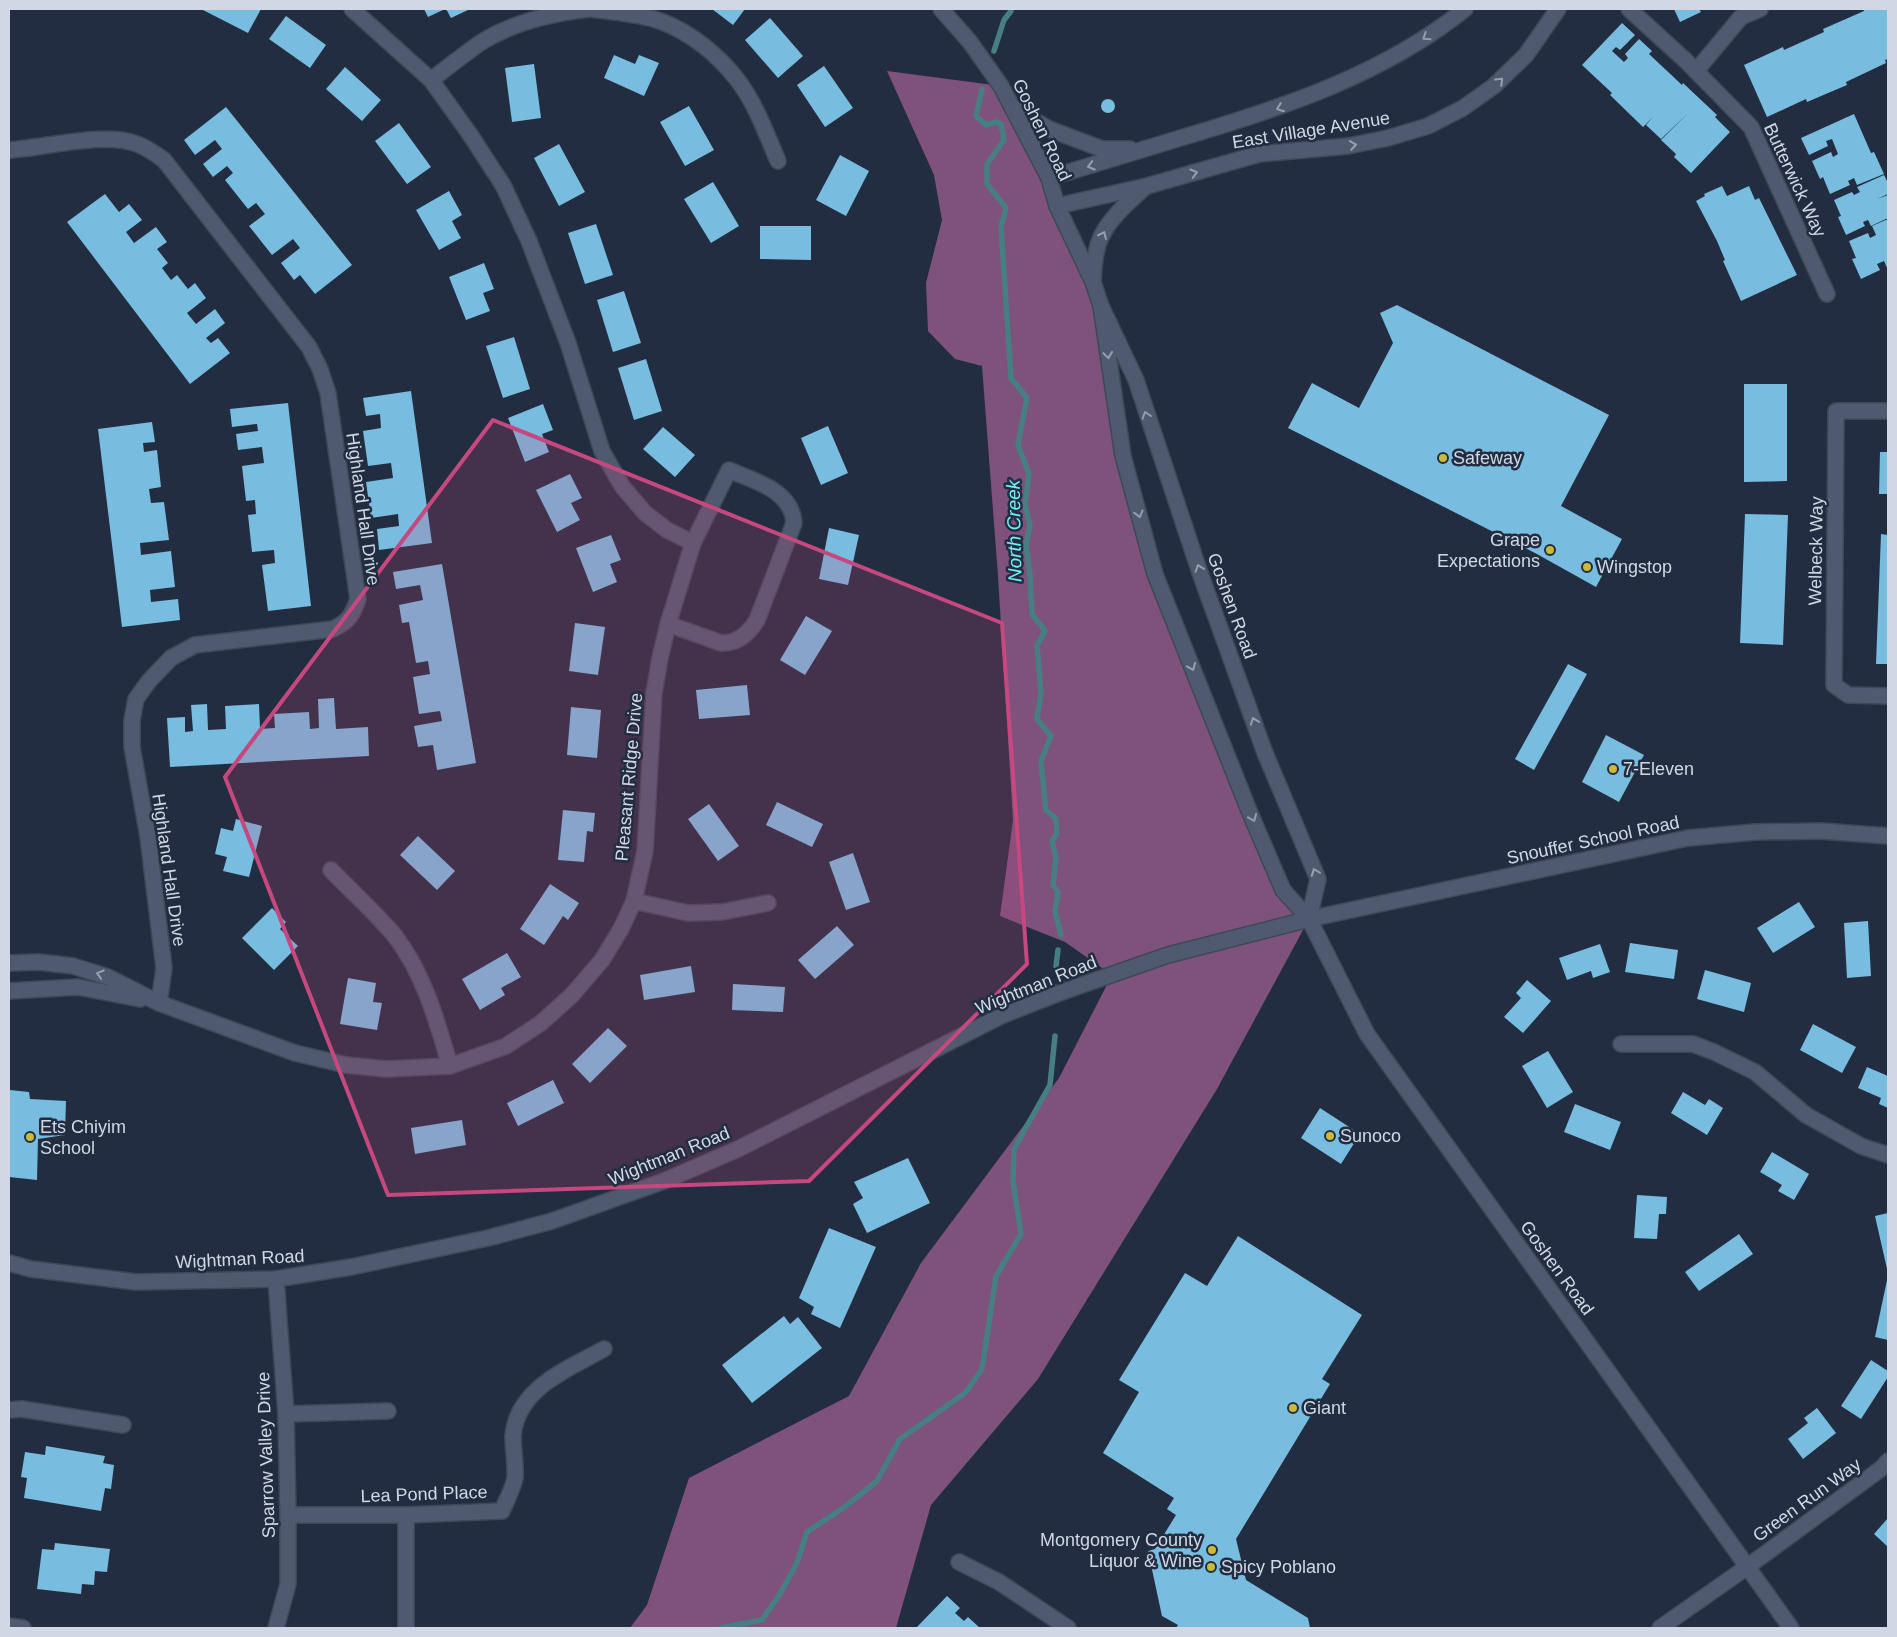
<svg xmlns="http://www.w3.org/2000/svg" width="1897" height="1637" font-family="Helvetica,sans-serif">
<style>
.forest{fill:#7e527d}
.lines{fill:none;stroke-linecap:round;stroke-linejoin:round}
.stream{stroke:#467e84;stroke-width:5.5}
.building{fill:#78bcdf}
.street-casing{stroke:#3f4858;stroke-width:18}
.secondary-casing{stroke:#3f4858;stroke-width:18}
.street{stroke:#4f5a71;stroke-width:15}
.secondary{stroke:#4f5a71;stroke-width:15}
.oneway{stroke:#969fb1}
.marked{fill:#c6487e;fill-opacity:0.2;stroke:#c6487e;stroke-width:4;stroke-linejoin:round}
.poi-dot{fill:#c9ba3a;stroke:#232d41;stroke-width:2}
.labels{text-anchor:middle;dominant-baseline:central;stroke-width:5;stroke-linejoin:round;paint-order:stroke}
.street-label{font-size:18px;fill:#d1d8e5;stroke:#232d41}
.poi-label{font-size:18px;fill:#d1d8e5;stroke:#232d41;text-anchor:start}
.water-label{font-size:19px;font-style:italic;fill:#6ff1f7;stroke:#232d41}
</style>
<rect width="100%" height="100%" fill="#232d41"/>
<path class="forest" d="M 887,71 L 1001,86 L 1093,282 L 1123,456 L 1155,574 L 1283,890 L 1309,919 L 1217,1089 L 1038,1379 L 931,1505 L 896,1628 L 630,1628 L 647,1605 L 689,1478 L 849,1396 L 921,1263 L 1059,1078 L 1112,975 L 1065,942 L 1000,916 L 1013,820 L 998,576 L 982,366 L 955,359 L 928,331 L 926,283 L 942,220 L 934,175 Z"/>
<g class="lines">
<g class="stream">
<path d="M 994,51 L 1004,20 L 1011,11 L 1011,9"/>
<path d="M 982,89 L 976,116 L 986,125 L 996,122 L 1001,124 L 1004,140 L 987,164 L 987,184 L 1006,208 L 1001,227 L 1011,378 L 1027,398 L 1018,445 L 1029,474 L 1025,504 L 1030,525 L 1026,545 L 1030,576 L 1032,614 L 1045,631 L 1037,646 L 1041,692 L 1037,719 L 1051,736 L 1041,761 L 1046,810 L 1056,819 L 1057,834 L 1052,841 L 1056,858 L 1053,885 L 1058,892 L 1055,911 L 1061,935"/>
<path d="M 1056,966 L 1058,950"/>
<path d="M 721,1628 L 762,1620 L 780,1594 L 797,1563 L 807,1532 L 846,1506 L 877,1481 L 900,1439 L 965,1393 L 982,1369 L 996,1276 L 1021,1234 L 1013,1181 L 1014,1149 L 1050,1085 L 1055,1036"/>
</g>
</g>
<g class="building">
<path d="M 201,9 L 261,9 L 248,33 Z"/>
<path d="M 424,9 L 445,9 L 428,17 Z"/>
<path d="M 446,9 L 470,9 L 451,18 Z"/>
<path d="M 712,9 L 745,9 L 733,25 Z"/>
<path d="M 1674,9 L 1699,9 L 1701,12 L 1680,22 Z"/>
<path d="M 1863,9 L 1888,9 L 1888,59 L 1885,60 L 1886,63 L 1846,82 L 1847,85 L 1807,102 L 1806,99 L 1767,117 L 1744,65 L 1783,47 L 1784,50 L 1824,32 L 1823,29 L 1864,11 Z"/>
<path d="M 286,16 L 326,45 L 310,68 L 269,39 Z"/>
<path d="M 770,18 L 803,56 L 778,78 L 745,40 Z"/>
<path d="M 1622,23 L 1635,35 L 1620,50 L 1616,47 L 1612,51 L 1624,62 L 1628,58 L 1625,54 L 1639,39 L 1652,51 L 1649,54 L 1682,85 L 1683,83 L 1717,115 L 1715,117 L 1730,132 L 1691,173 L 1674,157 L 1676,154 L 1661,140 L 1688,113 L 1661,139 L 1646,125 L 1653,117 L 1643,127 L 1610,95 L 1612,93 L 1582,65 Z"/>
<path d="M 614,55 L 635,64 L 639,55 L 659,63 L 644,96 L 604,78 Z"/>
<path d="M 534,64 L 541,118 L 512,122 L 505,68 Z"/>
<path d="M 824,66 L 853,108 L 825,127 L 797,85 Z"/>
<path d="M 345,67 L 381,100 L 362,121 L 326,89 Z"/>
<circle cx="1108" cy="106" r="7"/>
<path d="M 689,106 L 714,150 L 685,166 L 660,122 Z"/>
<path d="M 226,107 L 352,265 L 315,294 L 300,275 L 294,280 L 281,263 L 300,248 L 293,239 L 272,255 L 249,226 L 265,214 L 256,203 L 248,209 L 225,180 L 233,173 L 227,166 L 213,177 L 203,164 L 222,149 L 215,140 L 195,155 L 184,140 Z"/>
<path d="M 1854,114 L 1871,153 L 1874,152 L 1884,174 L 1857,185 L 1854,178 L 1848,181 L 1850,185 L 1830,194 L 1823,177 L 1820,179 L 1812,161 L 1831,152 L 1833,157 L 1838,154 L 1832,139 L 1826,141 L 1828,146 L 1809,155 L 1801,138 Z"/>
<path d="M 399,123 L 431,167 L 407,184 L 375,141 Z"/>
<path d="M 559,144 L 585,192 L 559,206 L 534,158 Z"/>
<path d="M 840,155 L 869,171 L 846,216 L 816,200 Z"/>
<path d="M 1884,175 L 1888,183 L 1888,194 L 1877,199 L 1888,195 L 1888,218 L 1871,226 L 1868,220 L 1863,222 L 1865,226 L 1846,235 L 1838,217 L 1841,216 L 1834,200 L 1852,192 L 1854,195 L 1860,192 L 1857,187 Z"/>
<path d="M 713,182 L 739,226 L 711,243 L 684,199 Z"/>
<path d="M 1722,186 L 1727,196 L 1749,186 L 1755,200 L 1759,198 L 1797,275 L 1741,301 L 1723,261 L 1725,260 L 1717,241 L 1696,201 L 1705,196 L 1704,194 Z"/>
<path d="M 449,191 L 462,215 L 452,221 L 461,238 L 439,250 L 416,210 Z"/>
<path d="M 105,194 L 119,212 L 129,204 L 142,220 L 126,232 L 134,243 L 156,227 L 167,242 L 157,249 L 168,263 L 162,268 L 171,280 L 177,275 L 188,289 L 195,283 L 206,298 L 187,313 L 196,324 L 215,309 L 225,323 L 206,338 L 211,343 L 218,338 L 230,353 L 190,384 L 67,222 Z"/>
<path d="M 1888,219 L 1888,270 L 1884,261 L 1877,264 L 1880,270 L 1861,279 L 1852,259 L 1856,258 L 1849,241 L 1868,233 L 1870,238 L 1876,235 L 1872,226 Z"/>
<path d="M 596,224 L 613,275 L 585,284 L 568,233 Z"/>
<path d="M 760,226 L 811,226 L 811,260 L 760,259 Z"/>
<path d="M 484,263 L 494,289 L 483,293 L 490,311 L 466,320 L 449,277 Z"/>
<path d="M 624,291 L 641,343 L 613,352 L 597,300 Z"/>
<path d="M 1397,305 L 1609,415 L 1561,506 L 1622,539 L 1596,587 L 1535,553 L 1288,428 L 1312,383 L 1359,408 L 1393,343 L 1380,313 Z"/>
<path d="M 514,337 L 530,389 L 503,398 L 486,346 Z"/>
<path d="M 646,359 L 662,411 L 634,420 L 618,368 Z"/>
<path d="M 1744,384 L 1787,384 L 1787,481 L 1744,482 Z"/>
<path d="M 411,391 L 432,543 L 379,550 L 377,529 L 399,526 L 398,514 L 371,518 L 366,482 L 393,478 L 391,463 L 368,466 L 363,431 L 381,428 L 380,414 L 366,416 L 363,398 Z"/>
<path d="M 288,403 L 311,606 L 268,611 L 262,565 L 275,563 L 274,550 L 252,552 L 248,515 L 256,514 L 255,500 L 246,501 L 242,466 L 264,463 L 262,447 L 238,450 L 236,434 L 258,431 L 257,424 L 232,427 L 230,409 Z"/>
<path d="M 543,404 L 553,430 L 542,434 L 549,452 L 525,462 L 508,418 Z"/>
<path d="M 152,422 L 155,442 L 143,443 L 144,452 L 157,450 L 161,487 L 149,489 L 151,503 L 164,502 L 169,540 L 140,543 L 141,555 L 171,551 L 175,587 L 150,590 L 151,602 L 178,599 L 180,620 L 122,627 L 98,429 Z"/>
<path d="M 828,426 L 848,473 L 821,485 L 801,438 Z"/>
<path d="M 663,427 L 695,455 L 675,477 L 643,449 Z"/>
<path d="M 1880,452 L 1888,452 L 1888,494 L 1879,494 Z"/>
<path d="M 570,474 L 582,498 L 571,503 L 580,520 L 557,532 L 536,490 Z"/>
<path d="M 1745,514 L 1788,515 L 1783,645 L 1740,643 Z"/>
<path d="M 829,528 L 859,535 L 848,585 L 819,579 Z"/>
<path d="M 1881,534 L 1888,535 L 1888,664 L 1876,664 Z"/>
<path d="M 611,535 L 621,560 L 610,564 L 617,582 L 593,592 L 576,548 Z"/>
<path d="M 442,564 L 476,763 L 437,770 L 433,745 L 418,747 L 414,726 L 442,721 L 440,711 L 419,714 L 413,677 L 430,674 L 428,661 L 416,663 L 409,622 L 402,623 L 399,605 L 423,600 L 420,585 L 396,589 L 393,572 Z"/>
<path d="M 806,616 L 832,631 L 805,675 L 780,660 Z"/>
<path d="M 575,623 L 605,627 L 598,675 L 569,671 Z"/>
<path d="M 1568,664 L 1587,674 L 1534,770 L 1515,759 Z"/>
<path d="M 747,685 L 750,715 L 699,719 L 696,690 Z"/>
<path d="M 334,698 L 336,729 L 368,727 L 369,756 L 170,767 L 167,718 L 185,717 L 185,732 L 193,731 L 191,705 L 207,704 L 208,730 L 226,729 L 225,706 L 259,704 L 260,729 L 275,728 L 274,714 L 309,712 L 310,729 L 319,728 L 318,699 Z"/>
<path d="M 571,707 L 601,710 L 597,758 L 567,755 Z"/>
<path d="M 1606,735 L 1644,755 L 1619,802 L 1582,782 Z"/>
<path d="M 777,802 L 823,824 L 812,847 L 766,825 Z"/>
<path d="M 709,804 L 739,846 L 718,861 L 688,819 Z"/>
<path d="M 563,810 L 595,813 L 593,832 L 587,831 L 584,862 L 558,860 Z"/>
<path d="M 236,819 L 262,826 L 249,877 L 223,871 L 227,857 L 215,854 L 221,828 L 233,831 Z"/>
<path d="M 418,836 L 455,871 L 437,890 L 400,855 Z"/>
<path d="M 853,853 L 870,902 L 846,910 L 829,862 Z"/>
<path d="M 550,884 L 579,903 L 568,920 L 563,916 L 544,945 L 520,929 Z"/>
<path d="M 1799,902 L 1815,927 L 1773,953 L 1757,928 Z"/>
<path d="M 272,908 L 286,922 L 280,929 L 298,946 L 274,970 L 242,938 Z"/>
<path d="M 1868,921 L 1871,976 L 1847,978 L 1844,923 Z"/>
<path d="M 837,926 L 854,945 L 815,979 L 798,960 Z"/>
<path d="M 1630,943 L 1678,950 L 1674,979 L 1625,972 Z"/>
<path d="M 1600,944 L 1610,972 L 1593,978 L 1591,971 L 1567,980 L 1559,958 Z"/>
<path d="M 507,953 L 521,977 L 501,988 L 505,995 L 480,1010 L 462,979 Z"/>
<path d="M 691,966 L 695,992 L 644,1000 L 640,975 Z"/>
<path d="M 1705,970 L 1751,983 L 1744,1012 L 1697,999 Z"/>
<path d="M 348,978 L 376,983 L 373,1002 L 382,1003 L 377,1030 L 340,1024 Z"/>
<path d="M 1527,980 L 1551,1001 L 1523,1033 L 1504,1017 L 1521,998 L 1516,993 Z"/>
<path d="M 733,984 L 785,987 L 783,1012 L 732,1010 Z"/>
<path d="M 1813,1024 L 1856,1047 L 1842,1073 L 1800,1050 Z"/>
<path d="M 608,1028 L 627,1046 L 590,1083 L 572,1064 Z"/>
<path d="M 1548,1051 L 1573,1092 L 1547,1108 L 1522,1066 Z"/>
<path d="M 1867,1067 L 1888,1076 L 1888,1108 L 1879,1104 L 1881,1098 L 1858,1088 Z"/>
<path d="M 553,1080 L 564,1103 L 518,1126 L 507,1103 Z"/>
<path d="M 10,1090 L 29,1092 L 30,1099 L 66,1101 L 65,1135 L 38,1139 L 37,1180 L 9,1177 Z"/>
<path d="M 1683,1092 L 1705,1105 L 1709,1099 L 1723,1108 L 1707,1135 L 1671,1113 Z"/>
<path d="M 1575,1104 L 1621,1122 L 1610,1150 L 1564,1132 Z"/>
<path d="M 1320,1108 L 1360,1134 L 1341,1164 L 1301,1138 Z"/>
<path d="M 462,1120 L 466,1145 L 415,1154 L 411,1128 Z"/>
<path d="M 1772,1152 L 1809,1174 L 1794,1200 L 1778,1191 L 1782,1185 L 1760,1172 Z"/>
<path d="M 908,1158 L 930,1203 L 867,1233 L 853,1204 L 863,1198 L 854,1182 Z"/>
<path d="M 1637,1195 L 1667,1197 L 1666,1214 L 1659,1214 L 1657,1239 L 1634,1238 Z"/>
<path d="M 1888,1213 L 1888,1269 L 1887,1269 L 1875,1216 Z"/>
<path d="M 829,1228 L 876,1247 L 840,1328 L 811,1314 L 814,1307 L 799,1298 Z"/>
<path d="M 1739,1234 L 1753,1254 L 1699,1291 L 1685,1272 Z"/>
<path d="M 1238,1236 L 1362,1315 L 1322,1379 L 1330,1384 L 1236,1539 L 1246,1580 L 1308,1618 L 1310,1628 L 1176,1628 L 1178,1625 L 1162,1616 L 1148,1551 L 1155,1549 L 1176,1515 L 1167,1509 L 1174,1498 L 1103,1453 L 1139,1392 L 1119,1380 L 1185,1273 L 1207,1286 Z"/>
<path d="M 1887,1280 L 1888,1280 L 1888,1340 L 1875,1337 Z"/>
<path d="M 784,1316 L 790,1324 L 798,1317 L 822,1348 L 752,1403 L 722,1365 Z"/>
<path d="M 1871,1360 L 1888,1371 L 1888,1377 L 1861,1419 L 1841,1406 Z"/>
<path d="M 1817,1408 L 1836,1433 L 1803,1459 L 1788,1439 L 1808,1423 L 1804,1418 Z"/>
<path d="M 46,1446 L 105,1456 L 103,1463 L 114,1465 L 111,1489 L 105,1488 L 101,1511 L 24,1498 L 27,1478 L 21,1477 L 25,1452 L 45,1455 Z"/>
<path d="M 1888,1518 L 1888,1547 L 1874,1534 Z"/>
<path d="M 55,1543 L 110,1549 L 107,1572 L 95,1571 L 94,1585 L 82,1584 L 81,1594 L 37,1589 L 42,1549 L 54,1550 Z"/>
<path d="M 947,1596 L 960,1608 L 955,1613 L 964,1621 L 968,1617 L 980,1628 L 916,1628 Z"/>
</g>
<g class="lines">
<defs>
<g id="street">
<path d="M 352,9 L 431,80 L 469,133 L 503,185 L 529,241 L 568,343 L 602,451 L 622,486 L 645,513 L 667,530 L 693,543"/>
<path d="M 592,9 C 612,12 642,14 660,21 C 690,32 717,54 736,78 C 755,102 766,133 778,161"/>
<path d="M 1629,9 L 1685,60 L 1751,127 L 1827,294"/>
<path d="M 1696,71 L 1741,17 L 1760,9"/>
<path d="M 431,80 C 447,68 463,55 480,43 C 513,22 552,13 589,9"/>
<path d="M 9,150 C 45,148 104,131 137,144 C 147,148 156,154 164,160 L 309,347 L 320,369 L 328,393 L 358,599 C 352,616 349,621 333,629 L 195,645 L 171,658 L 149,681 L 136,699 L 132,720 L 132,747 L 148,837 L 164,968 L 159,1003"/>
<path d="M 1888,411 L 1836,411 L 1834,685 L 1848,695 L 1888,696"/>
<path d="M 331,870 C 352,892 376,913 395,936 C 424,974 437,1021 450,1066"/>
<path d="M 634,901 L 688,913 L 722,912 L 768,903"/>
<path d="M 9,963 L 39,962 L 73,966 L 108,977 L 159,1003 L 295,1053 L 346,1065 L 386,1069 L 450,1066 L 506,1046 L 541,1023 L 572,995 L 602,960 L 621,929 L 634,901 L 645,851 L 654,693 L 660,658 L 668,624 L 693,543 L 729,470 C 754,481 792,490 794,523 L 757,620 C 749,633 738,644 721,643 L 668,624"/>
<path d="M 9,991 L 78,987 L 140,999"/>
<path d="M 1621,1044 L 1693,1044 L 1714,1052 L 1755,1072 L 1806,1115 L 1861,1146 L 1888,1155"/>
<path d="M 276,1279 L 286,1414 L 288,1515 L 288,1584 L 276,1628"/>
<path d="M 9,1410 L 22,1409 L 123,1425"/>
<path d="M 286,1414 L 388,1411"/>
<path d="M 288,1515 L 406,1515 L 502,1511 C 506,1501 513,1489 515,1478 C 516,1464 513,1450 513,1436 C 517,1388 568,1369 604,1349"/>
<path d="M 959,1562 L 999,1582 L 1068,1628"/>
<path d="M 1747,1567 L 1882,1468 L 1888,1461"/>
<path d="M 9,1626 L 23,1628"/>
<path d="M 406,1628 L 406,1515"/>
</g>
<g id="secondary">
<path d="M 941,9 L 970,42 L 1001,86 L 1049,178 L 1057,206 L 1093,282 L 1101,306 L 1136,380 L 1200,573 L 1265,753 L 1318,879 L 1309,919"/>
<path d="M 1012,107 L 1049,129 L 1102,149 L 1130,149"/>
<path d="M 1049,178 C 1095,164 1141,150 1187,136 C 1285,107 1384,74 1465,9"/>
<path d="M 1057,206 L 1147,186 L 1259,154 L 1348,146 L 1388,138 L 1428,126 L 1463,108 L 1494,86 L 1526,55 L 1558,9"/>
<path d="M 1093,280 C 1094,271 1094,262 1096,253 C 1100,226 1125,205 1144,188"/>
<path d="M 1101,306 L 1123,456 L 1155,574 L 1250,813 L 1283,890 L 1309,919 L 1367,1034 L 1791,1628"/>
<path d="M 9,1263 L 31,1269 L 136,1282 L 276,1279 L 351,1267 L 488,1238 L 552,1221 L 664,1181 L 738,1149 L 1003,1015 L 1059,993 L 1168,955 L 1309,919 L 1688,838 L 1755,832 L 1821,831 L 1888,836"/>
<path d="M 1660,1628 L 1747,1567"/>
</g>
</defs>
<use href="#street" class="street-casing"/>
<use href="#secondary" class="secondary-casing"/>
<use href="#street" class="street"/>
<use href="#secondary" class="secondary"/>
</g>
<defs><path id="oneway-chevron" d="M-2-3.5L2.5 0L-2 3.5" fill="none" stroke-width="1.6" stroke-linecap="round" stroke-linejoin="round" transform="scale(1.25)"/></defs>
<g class="oneway">
<use href="#oneway-chevron" transform="translate(1426 37) rotate(147)"/>
<use href="#oneway-chevron" transform="translate(1500 81) rotate(-44)"/>
<use href="#oneway-chevron" transform="translate(1280 108) rotate(159)"/>
<use href="#oneway-chevron" transform="translate(1353 145) rotate(-9)"/>
<use href="#oneway-chevron" transform="translate(1091 166) rotate(163)"/>
<use href="#oneway-chevron" transform="translate(1194 173) rotate(-16)"/>
<use href="#oneway-chevron" transform="translate(1103 235) rotate(-65)"/>
<use href="#oneway-chevron" transform="translate(1108 355) rotate(82)"/>
<use href="#oneway-chevron" transform="translate(1146 415) rotate(-108)"/>
<use href="#oneway-chevron" transform="translate(1139 514) rotate(75)"/>
<use href="#oneway-chevron" transform="translate(1199 568) rotate(-109)"/>
<use href="#oneway-chevron" transform="translate(1192 667) rotate(68)"/>
<use href="#oneway-chevron" transform="translate(1254 721) rotate(-110)"/>
<use href="#oneway-chevron" transform="translate(1253 818) rotate(67)"/>
<use href="#oneway-chevron" transform="translate(1315 872) rotate(-111)"/>
<use href="#oneway-chevron" transform="translate(100 974) rotate(-163)"/>
</g>
<path class="marked" d="M 493,420 L 1002,623 L 1027,964 L 809,1181 L 388,1195 L 225,777 Z"/>
<g class="poi-dot">
<circle cx="1443" cy="458" r="5"/>
<circle cx="1550" cy="550" r="5"/>
<circle cx="1587" cy="567" r="5"/>
<circle cx="1613" cy="769" r="5"/>
<circle cx="1330" cy="1136" r="5"/>
<circle cx="30" cy="1137" r="5"/>
<circle cx="1293" cy="1408" r="5"/>
<circle cx="1212" cy="1550" r="5"/>
<circle cx="1211" cy="1567" r="5"/>
</g>
<g class="labels">
<g class="street-label">
<text transform="translate(1042 130) rotate(64)">Goshen Road</text>
<text transform="translate(1311 130) rotate(-9)">East Village Avenue</text>
<text transform="translate(1795 180) rotate(65)">Butterwick Way</text>
<text transform="translate(363 509) rotate(82)">Highland Hall Drive</text>
<text transform="translate(1816 551) rotate(-89)">Welbeck Way</text>
<text transform="translate(1232 606) rotate(70)">Goshen Road</text>
<text transform="translate(629 777) rotate(-85)">Pleasant Ridge Drive</text>
<text transform="translate(1593 840) rotate(-12)">Snouffer School Road</text>
<text transform="translate(169 870) rotate(82)">Highland Hall Drive</text>
<text transform="translate(1036 985) rotate(-22)">Wightman Road</text>
<text transform="translate(669 1156) rotate(-22)">Wightman Road</text>
<text transform="translate(240 1259) rotate(-3)">Wightman Road</text>
<text transform="translate(1557 1268) rotate(54)">Goshen Road</text>
<text transform="translate(266 1455) rotate(-92)">Sparrow Valley Drive</text>
<text transform="translate(424 1494) rotate(-2)">Lea Pond Place</text>
<text transform="translate(1807 1500) rotate(-36)">Green Run Way</text>
</g>
<g class="poi-label">
<text x="1453" y="458">Safeway</text>
<text x="1540" y="540" text-anchor="end">Grape<tspan x="1540" dy="21">Expectations</tspan></text>
<text x="1597" y="567">Wingstop</text>
<text x="1623" y="769">7-Eleven</text>
<text x="40" y="1127">Ets Chiyim<tspan x="40" dy="21">School</tspan></text>
<text x="1340" y="1136">Sunoco</text>
<text x="1303" y="1408">Giant</text>
<text x="1202" y="1540" text-anchor="end">Montgomery County<tspan x="1202" dy="21">Liquor &amp; Wine</tspan></text>
<text x="1221" y="1567">Spicy Poblano</text>
</g>
<g class="water-label">
<text transform="translate(1014 531) rotate(-91)">North Creek</text>
</g>
</g>
<rect width="1897" height="1637" fill="none" stroke="#d1d8e5" stroke-width="20"/>
</svg>
